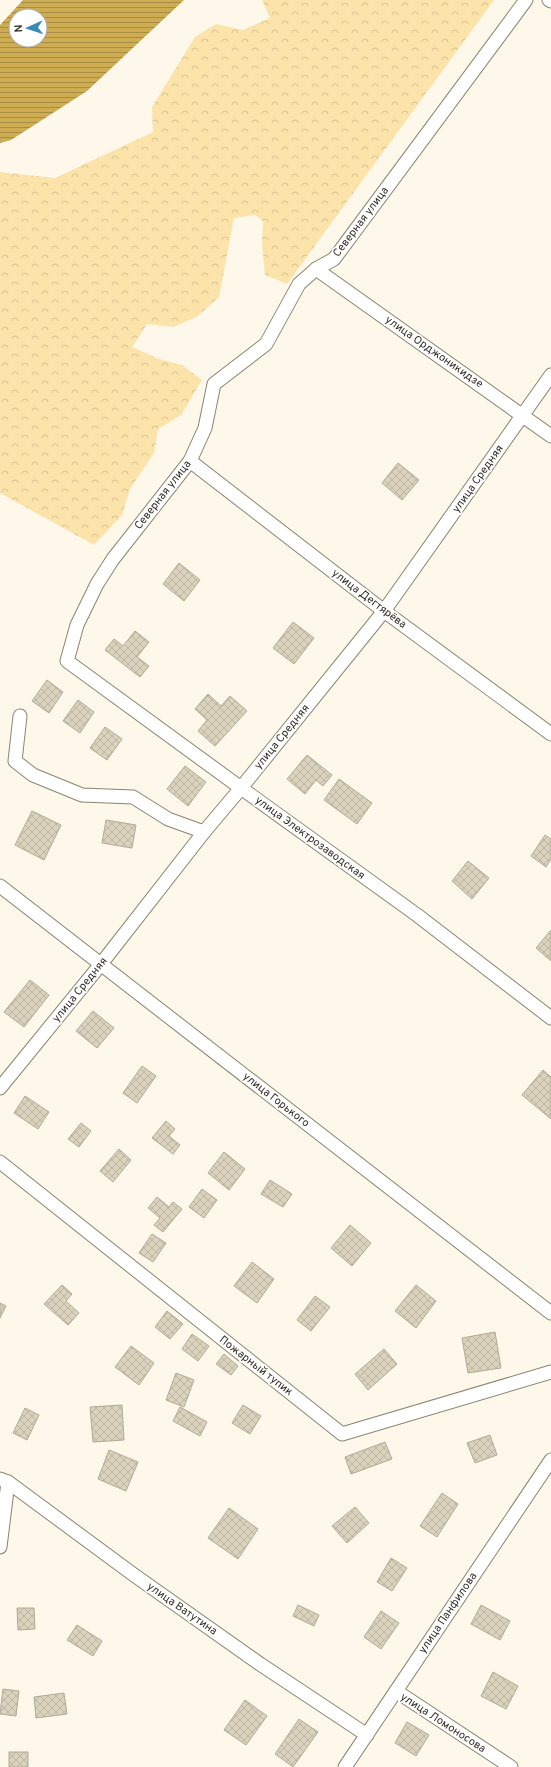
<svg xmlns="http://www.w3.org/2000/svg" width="551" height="1767" font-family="Overpass,sans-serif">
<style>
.forest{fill:url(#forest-crowns)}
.water{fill:url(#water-rules);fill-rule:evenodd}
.building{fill:url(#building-cross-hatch);stroke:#b2aa95}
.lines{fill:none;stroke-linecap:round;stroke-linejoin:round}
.street-casing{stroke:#8b8470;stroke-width:15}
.street{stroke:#fff;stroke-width:13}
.labels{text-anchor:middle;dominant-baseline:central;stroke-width:3.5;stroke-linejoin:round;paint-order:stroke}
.street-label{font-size:11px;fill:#322e26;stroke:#fff}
</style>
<defs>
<pattern id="forest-crowns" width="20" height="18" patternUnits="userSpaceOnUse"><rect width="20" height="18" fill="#fbe3aa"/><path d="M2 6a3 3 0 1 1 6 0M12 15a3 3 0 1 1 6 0" fill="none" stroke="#d8c392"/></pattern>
<pattern id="water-rules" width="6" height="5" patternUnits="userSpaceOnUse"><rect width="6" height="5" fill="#ceac52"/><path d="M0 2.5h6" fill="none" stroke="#a88c44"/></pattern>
<pattern id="building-cross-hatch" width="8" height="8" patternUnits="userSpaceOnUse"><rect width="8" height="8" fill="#dad2bc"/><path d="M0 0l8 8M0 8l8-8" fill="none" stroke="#bcb5a1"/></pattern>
</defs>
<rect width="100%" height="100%" fill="#fef8eb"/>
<path class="forest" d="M 262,0 L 494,0 L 287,284 L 265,275 L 262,244 L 263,221 L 255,215 L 234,218 L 219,297 L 198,316 L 174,327 L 147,324 L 132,347 L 159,359 L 182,365 L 202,380 L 181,415 L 158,429 L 154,453 L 130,489 L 122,515 L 94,545 L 0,493 L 0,172 L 55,178 L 153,132 L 152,107 L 195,37 L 216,24 L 243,30 L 270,18 Z"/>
<path class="water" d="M 23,0 L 184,0 L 87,91 L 11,140 L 0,143 L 0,25 ZM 16,16 L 40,16 L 40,40 L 16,40 Z"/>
<g class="building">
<path d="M 398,463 L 419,480 L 402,500 L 382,483 Z"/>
<path d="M 179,563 L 200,580 L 184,601 L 163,584 Z"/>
<path d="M 293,622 L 314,638 L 294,664 L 273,648 Z"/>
<path d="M 135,631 L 149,642 L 137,657 L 149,666 L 140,677 L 105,650 L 114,639 L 123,646 Z"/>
<path d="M 47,680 L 63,692 L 49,713 L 32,701 Z"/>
<path d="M 208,694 L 221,706 L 230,696 L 247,711 L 215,746 L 198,731 L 207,720 L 195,709 Z"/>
<path d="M 78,700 L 94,712 L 80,733 L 63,721 Z"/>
<path d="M 105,727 L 122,739 L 107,760 L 90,748 Z"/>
<path d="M 307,755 L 332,775 L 323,786 L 316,780 L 305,794 L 287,779 Z"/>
<path d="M 185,766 L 206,782 L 188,806 L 167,789 Z"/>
<path d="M 339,779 L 372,803 L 357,824 L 324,800 Z"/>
<path d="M 32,811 L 61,825 L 44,860 L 15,845 Z"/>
<path d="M 106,820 L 136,825 L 132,848 L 102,843 Z"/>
<path d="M 545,835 L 551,839 L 551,859 L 546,867 L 531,856 Z"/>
<path d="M 468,861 L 489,878 L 472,899 L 452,881 Z"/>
<path d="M 551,930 L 551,961 L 536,948 Z"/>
<path d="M 30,980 L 49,995 L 24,1027 L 4,1012 Z"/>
<path d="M 93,1011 L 114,1028 L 97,1048 L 76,1031 Z"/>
<path d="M 142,1066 L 156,1076 L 137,1103 L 123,1093 Z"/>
<path d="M 543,1070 L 551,1077 L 551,1119 L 522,1095 Z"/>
<path d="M 25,1096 L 49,1112 L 38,1129 L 14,1113 Z"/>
<path d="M 166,1121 L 175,1129 L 169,1136 L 180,1145 L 173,1154 L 152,1138 Z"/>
<path d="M 81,1123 L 91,1131 L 79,1147 L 68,1139 Z"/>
<path d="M 119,1149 L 131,1160 L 113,1182 L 100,1171 Z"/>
<path d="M 224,1152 L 245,1169 L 229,1190 L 208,1173 Z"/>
<path d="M 270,1180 L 292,1194 L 283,1207 L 261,1194 Z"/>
<path d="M 202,1189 L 217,1200 L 204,1218 L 189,1207 Z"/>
<path d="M 157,1197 L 169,1207 L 173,1202 L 182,1209 L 163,1232 L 154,1225 L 160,1218 L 148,1208 Z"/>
<path d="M 350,1225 L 371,1243 L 352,1266 L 331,1248 Z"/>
<path d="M 152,1234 L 166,1243 L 153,1262 L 139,1253 Z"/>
<path d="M 252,1262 L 274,1279 L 257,1303 L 234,1286 Z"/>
<path d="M 62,1285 L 72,1294 L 66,1301 L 79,1313 L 68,1325 L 44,1304 Z"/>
<path d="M 416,1285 L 436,1301 L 416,1328 L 395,1311 Z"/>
<path d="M 315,1296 L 330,1307 L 311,1331 L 297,1320 Z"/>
<path d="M 0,1303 L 6,1306 L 0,1318 Z"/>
<path d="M 167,1311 L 183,1324 L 170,1339 L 155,1327 Z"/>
<path d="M 495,1332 L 501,1368 L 468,1373 L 462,1338 Z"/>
<path d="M 192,1334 L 209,1346 L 198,1361 L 182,1349 Z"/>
<path d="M 131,1346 L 154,1363 L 139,1385 L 115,1367 Z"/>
<path d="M 384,1349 L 397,1364 L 368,1390 L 355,1374 Z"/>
<path d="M 224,1354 L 238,1366 L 231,1375 L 216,1364 Z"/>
<path d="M 176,1373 L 194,1380 L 184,1407 L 166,1400 Z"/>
<path d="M 122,1405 L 124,1440 L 93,1442 L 90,1407 Z"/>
<path d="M 243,1405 L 261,1416 L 250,1434 L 232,1423 Z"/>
<path d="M 180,1407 L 207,1422 L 200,1436 L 173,1421 Z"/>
<path d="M 25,1408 L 39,1415 L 27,1440 L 13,1433 Z"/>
<path d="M 490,1435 L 497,1455 L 475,1463 L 467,1443 Z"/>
<path d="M 385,1442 L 392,1459 L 351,1474 L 345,1457 Z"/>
<path d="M 109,1450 L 138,1462 L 126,1491 L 98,1479 Z"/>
<path d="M 442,1493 L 458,1504 L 437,1537 L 420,1526 Z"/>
<path d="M 355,1507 L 369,1523 L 347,1543 L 332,1526 Z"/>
<path d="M 229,1508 L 258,1529 L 238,1559 L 208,1538 Z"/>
<path d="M 391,1558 L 407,1568 L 392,1591 L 377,1582 Z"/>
<path d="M 298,1605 L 319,1615 L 314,1626 L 293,1616 Z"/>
<path d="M 481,1605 L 510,1621 L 500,1640 L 471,1624 Z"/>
<path d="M 17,1608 L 34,1608 L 35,1629 L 18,1630 Z"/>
<path d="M 381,1611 L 399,1623 L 381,1649 L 364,1637 Z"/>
<path d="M 77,1625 L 102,1641 L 93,1656 L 67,1640 Z"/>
<path d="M 493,1672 L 518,1686 L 506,1709 L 481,1696 Z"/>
<path d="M 3,1689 L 19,1691 L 16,1716 L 0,1714 Z"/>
<path d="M 64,1693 L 67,1714 L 36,1718 L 34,1697 Z"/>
<path d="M 245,1700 L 267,1716 L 246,1745 L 224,1730 Z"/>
<path d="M 299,1719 L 318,1732 L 293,1767 L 275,1754 Z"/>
<path d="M 407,1722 L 429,1735 L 416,1756 L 395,1743 Z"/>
<rect x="9" y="1752" width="19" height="15"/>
</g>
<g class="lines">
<defs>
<g id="street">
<path d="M 526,0 L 334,259 L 316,269 L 299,284 L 266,344 L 214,384 L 205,428 L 190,461 L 113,559 L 97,584 L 77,625 L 67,661 L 241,788 L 417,915 L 551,1018"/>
<path d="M 549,0 L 551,1"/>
<path d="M 316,269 L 551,436"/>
<path d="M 190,461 L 384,611 L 551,734"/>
<path d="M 20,716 L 15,761 L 33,775 L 82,795 L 133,797 L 168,819 L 204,832"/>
<path d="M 0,886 L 551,1313"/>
<path d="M 0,1088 L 101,964 L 204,832 L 241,788 L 384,611 L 551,375"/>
<path d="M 0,1162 L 342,1434 L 551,1372"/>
<path d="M 0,1479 L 8,1482 L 134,1575 L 260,1664 L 367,1735"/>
<path d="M 0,1547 L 8,1482"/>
<path d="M 396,1691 L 511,1767"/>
<path d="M 345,1767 L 551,1460"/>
</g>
</defs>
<use href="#street" class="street-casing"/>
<use href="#street" class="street"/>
</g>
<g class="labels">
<g class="street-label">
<text transform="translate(361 222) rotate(-53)">Северная улица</text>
<text transform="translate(434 352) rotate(35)">улица Орджоникидзе</text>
<text transform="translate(478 479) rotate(-55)">улица Средняя</text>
<text transform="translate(163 495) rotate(-52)">Северная улица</text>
<text transform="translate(369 599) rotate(37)">улица Дегтярёва</text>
<text transform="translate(282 737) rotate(-51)">улица Средняя</text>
<text transform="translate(310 838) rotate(36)">улица Электрозаводская</text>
<text transform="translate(80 990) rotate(-51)">улица Средняя</text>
<text transform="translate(276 1100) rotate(38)">улица Горького</text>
<text transform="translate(256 1366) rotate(38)">Пожарный тупик</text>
<text transform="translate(182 1609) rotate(35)">улица Ватутина</text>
<text transform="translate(448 1613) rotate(-56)">улица Панфилова</text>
<text transform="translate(443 1723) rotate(33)">улица Ломоносова</text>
</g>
</g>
<g transform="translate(28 28) rotate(267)"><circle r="19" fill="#ffffff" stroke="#adaba8"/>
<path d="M0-3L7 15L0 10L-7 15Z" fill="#3688b8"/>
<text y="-6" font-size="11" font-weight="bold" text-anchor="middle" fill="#322e26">N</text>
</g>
</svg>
